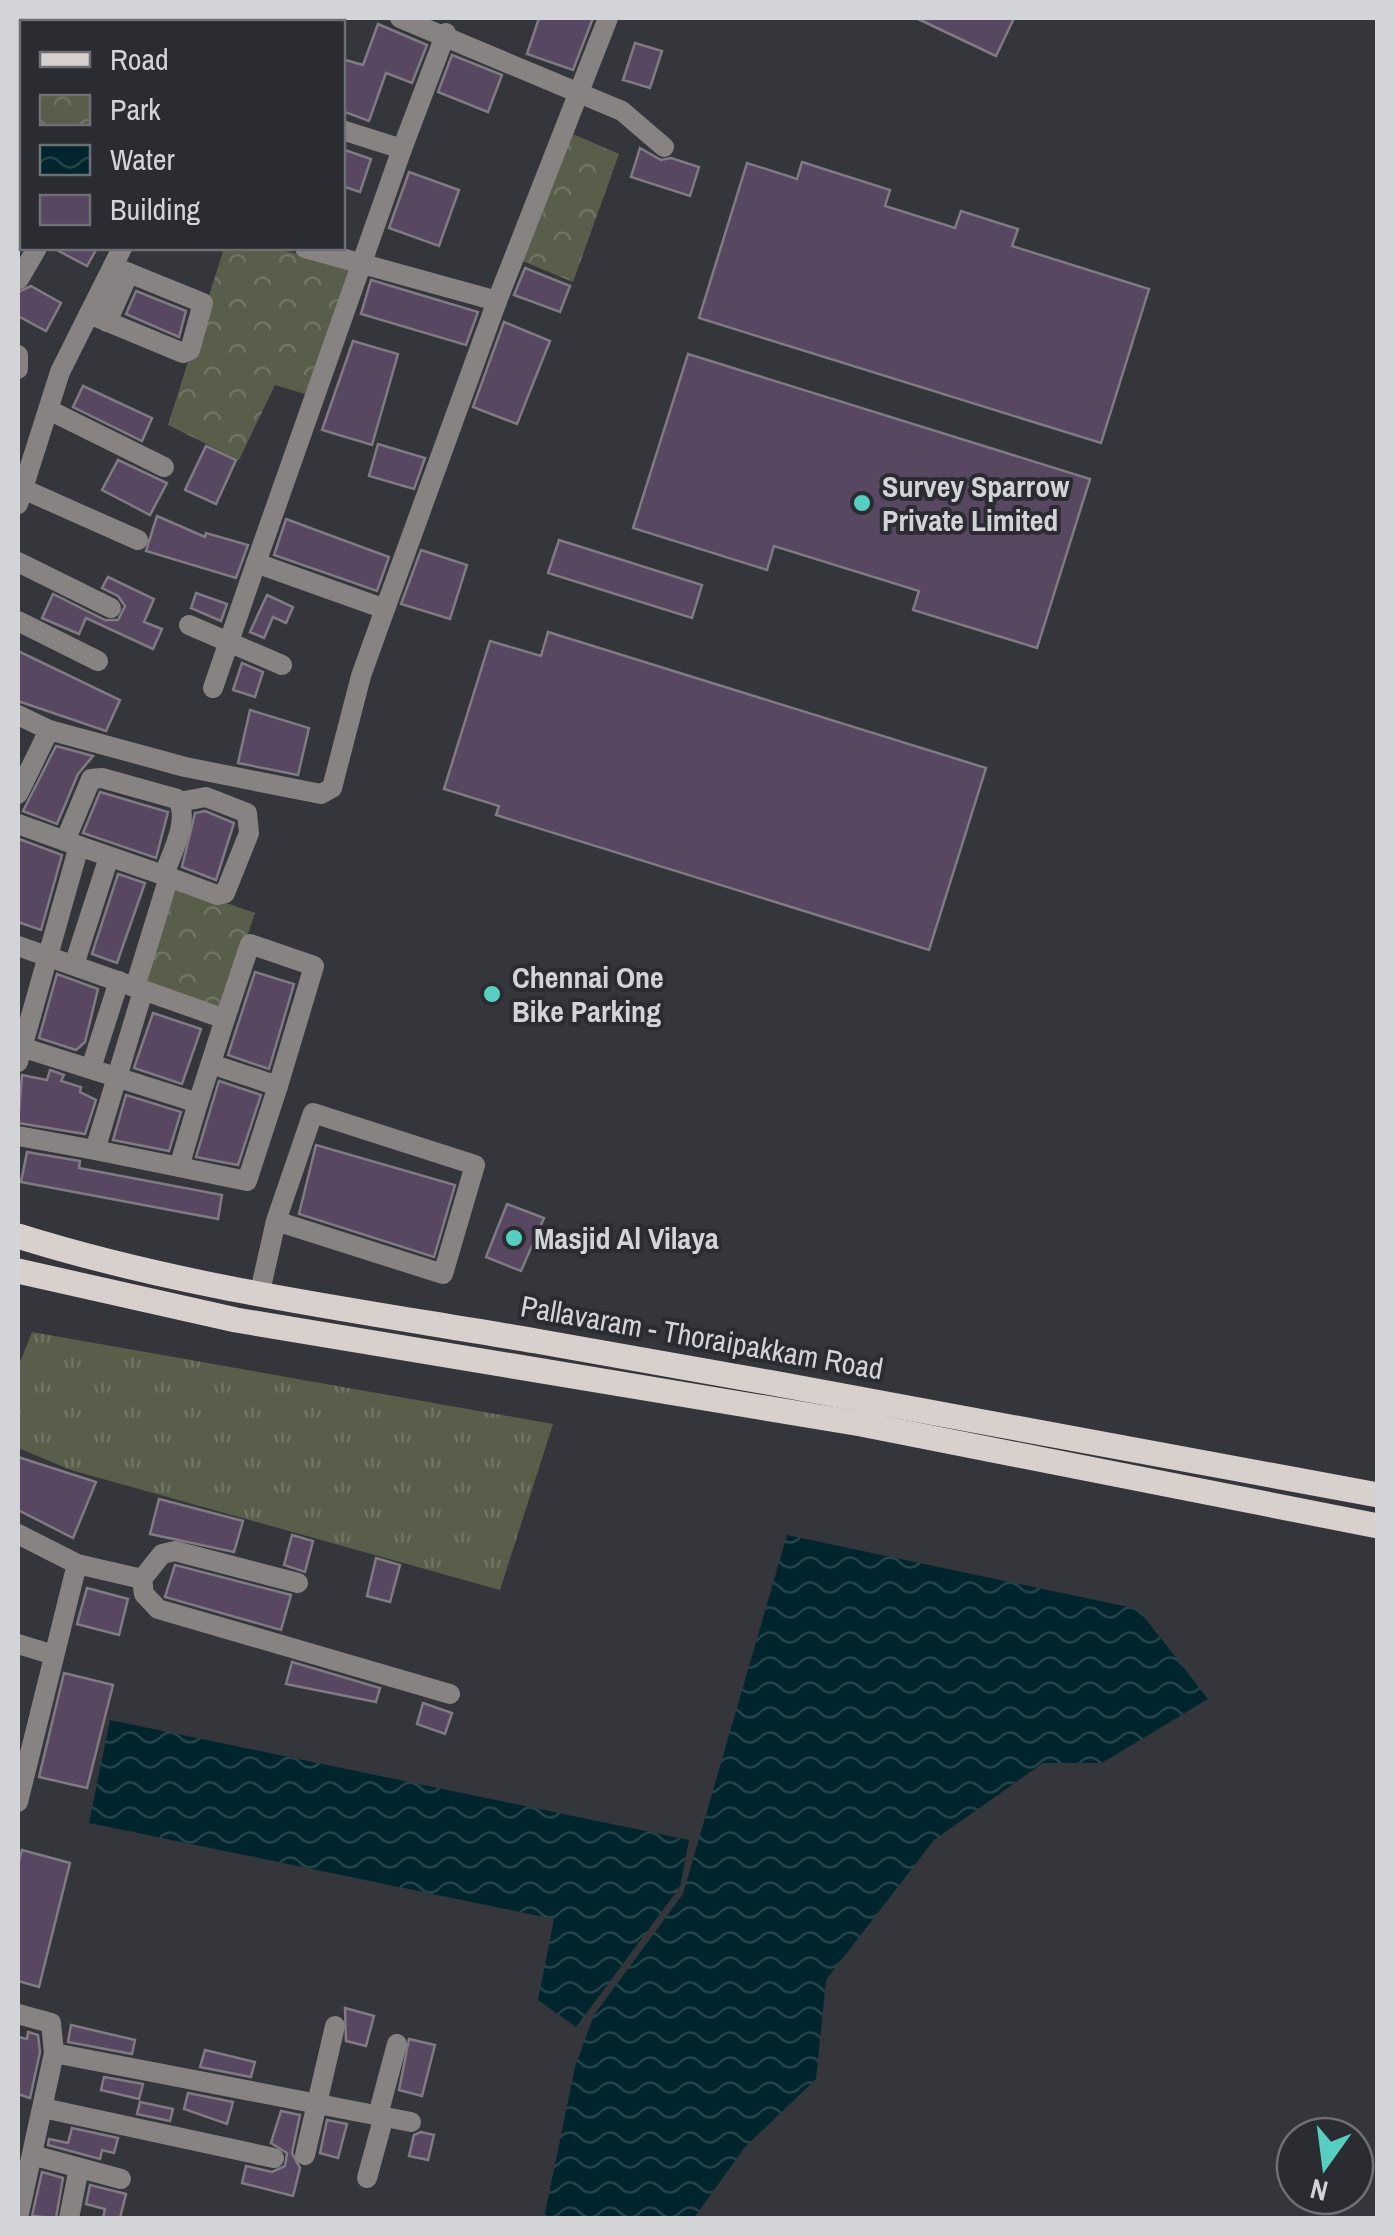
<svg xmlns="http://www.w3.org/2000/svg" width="1395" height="2236" font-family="'Archivo Narrow',sans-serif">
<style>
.grass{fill:url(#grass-tufts)}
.park{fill:url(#park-crowns)}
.water{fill:url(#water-waves)}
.building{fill:#574760;stroke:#7f7b82;stroke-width:2.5}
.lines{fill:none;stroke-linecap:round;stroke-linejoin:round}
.street{stroke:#878382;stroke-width:20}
.primary{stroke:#d7d0cd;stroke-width:25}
.poi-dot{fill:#57cec1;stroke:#2b2c32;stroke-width:4}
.labels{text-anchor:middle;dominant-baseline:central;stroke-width:8;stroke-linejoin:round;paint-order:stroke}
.poi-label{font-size:30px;font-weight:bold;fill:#d3d4d8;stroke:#2b2c32;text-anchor:start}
.street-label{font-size:30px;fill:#d3d4d8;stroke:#2b2c32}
</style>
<defs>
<pattern id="grass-tufts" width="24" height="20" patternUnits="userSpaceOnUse" patternTransform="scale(2.5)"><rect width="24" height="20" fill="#595e4b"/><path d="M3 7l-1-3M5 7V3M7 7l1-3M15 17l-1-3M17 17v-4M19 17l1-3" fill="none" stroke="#707464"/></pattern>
<pattern id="park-crowns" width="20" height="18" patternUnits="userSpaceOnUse" patternTransform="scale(2.5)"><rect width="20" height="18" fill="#595e4b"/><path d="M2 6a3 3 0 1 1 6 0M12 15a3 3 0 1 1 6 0" fill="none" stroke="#707464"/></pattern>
<pattern id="water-waves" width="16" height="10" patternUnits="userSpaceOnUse" patternTransform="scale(2.5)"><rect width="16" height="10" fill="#00252c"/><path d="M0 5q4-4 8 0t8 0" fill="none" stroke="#24444a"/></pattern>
</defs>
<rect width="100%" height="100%" fill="#35363c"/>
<path class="grass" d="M 32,1332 L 553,1424 L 500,1590 L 71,1470 L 18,1448 L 18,1367 Z"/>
<g class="park">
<path d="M 573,134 L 619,154 L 573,282 L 520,260 Z"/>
<path d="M 224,248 L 276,248 L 351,270 L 305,394 L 275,385 L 239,460 L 168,425 Z"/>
<path d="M 177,886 L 255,913 L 222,1010 L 143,984 Z"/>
</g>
<g class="water">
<path d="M 787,1535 L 1138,1609 L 1208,1699 L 1102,1763 L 1043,1763 L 934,1840 L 826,1980 L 816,2079 L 745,2147 L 694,2218 L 544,2218 L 575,2067 L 594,2015 L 683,1894 Z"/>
<path d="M 110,1720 L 689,1840 L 680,1887 L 576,2027 L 538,2000 L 554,1919 L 89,1823 Z"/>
</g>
<g class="building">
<path d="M 539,18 L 593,18 L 573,70 L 527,54 Z"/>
<path d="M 916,18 L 1014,18 L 996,56 Z"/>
<path d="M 378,24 L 427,45 L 412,83 L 386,73 L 369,121 L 342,111 L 342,59 L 363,65 Z"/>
<path d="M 635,43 L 662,51 L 650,88 L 623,80 Z"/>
<path d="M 452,55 L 502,75 L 488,112 L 438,92 Z"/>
<path d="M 640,148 L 661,160 L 671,158 L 699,167 L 690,196 L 631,177 Z"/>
<path d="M 342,149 L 371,159 L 360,192 L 342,186 Z"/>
<path d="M 802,162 L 890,190 L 885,206 L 955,228 L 961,211 L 1018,229 L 1012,246 L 1149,289 L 1101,443 L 699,318 L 747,163 L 797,179 Z"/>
<path d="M 409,172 L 459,190 L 439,246 L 389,228 Z"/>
<path d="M 53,248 L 97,248 L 87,266 Z"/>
<path d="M 525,268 L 570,286 L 560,312 L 514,295 Z"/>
<path d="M 371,280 L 478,312 L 466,345 L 361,314 Z"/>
<path d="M 31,286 L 61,303 L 46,331 L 18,316 L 18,292 Z"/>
<path d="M 136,291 L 186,311 L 179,337 L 126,314 Z"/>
<path d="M 504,322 L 550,341 L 517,424 L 473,407 Z"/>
<path d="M 353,341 L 398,354 L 372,445 L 322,430 Z"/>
<path d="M 688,354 L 1090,479 L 1037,648 L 913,610 L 919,591 L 774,546 L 767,570 L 633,528 Z"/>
<path d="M 83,386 L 152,418 L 142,441 L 73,407 Z"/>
<path d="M 378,444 L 425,458 L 414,489 L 369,476 Z"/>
<path d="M 206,446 L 236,460 L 216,504 L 185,490 Z"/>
<path d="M 118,460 L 167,483 L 150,515 L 102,490 Z"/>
<path d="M 157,516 L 205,537 L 206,533 L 248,545 L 236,578 L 146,551 Z"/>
<path d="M 286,519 L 389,557 L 377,591 L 274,555 Z"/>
<path d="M 559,540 L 702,585 L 692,618 L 548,573 Z"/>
<path d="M 421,550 L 467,565 L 450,619 L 401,604 Z"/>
<path d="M 108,577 L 154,599 L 144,622 L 162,629 L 153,649 L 86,618 L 79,634 L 42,618 L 53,594 L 105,620 L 118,620 L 125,606 L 118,596 L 102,588 Z"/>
<path d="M 196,593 L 227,604 L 221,621 L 191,608 Z"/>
<path d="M 267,595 L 293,607 L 286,623 L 273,617 L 264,638 L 250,632 Z"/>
<path d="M 548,632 L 986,768 L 929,950 L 496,815 L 499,806 L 444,789 L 490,641 L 541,656 Z"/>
<path d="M 18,651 L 120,700 L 106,731 L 18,701 Z"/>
<path d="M 242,663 L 263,672 L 255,697 L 233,690 Z"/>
<path d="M 250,710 L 309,728 L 298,775 L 238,763 Z"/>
<path d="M 56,746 L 93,756 L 78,774 L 57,824 L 23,811 Z"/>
<path d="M 100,792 L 168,812 L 156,858 L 83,833 Z"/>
<path d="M 205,811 L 234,823 L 216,880 L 182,867 L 195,813 Z"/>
<path d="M 19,839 L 62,855 L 41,930 L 18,922 Z"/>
<path d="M 118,874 L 145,883 L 117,963 L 92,954 Z"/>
<path d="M 255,972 L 294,984 L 269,1069 L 228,1055 Z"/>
<path d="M 57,974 L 98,989 L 85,1042 L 76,1050 L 39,1038 Z"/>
<path d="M 153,1013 L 201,1029 L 182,1084 L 134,1068 Z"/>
<path d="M 50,1070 L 64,1075 L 61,1081 L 81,1087 L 80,1092 L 96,1100 L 85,1134 L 18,1123 L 22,1075 L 47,1080 Z"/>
<path d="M 219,1081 L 261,1095 L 238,1165 L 196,1157 Z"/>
<path d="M 126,1095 L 181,1112 L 169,1151 L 113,1140 Z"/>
<path d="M 316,1145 L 455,1185 L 434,1257 L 299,1214 Z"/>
<path d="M 27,1152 L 80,1161 L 79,1168 L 222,1195 L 218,1219 L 21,1182 Z"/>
<path d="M 507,1204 L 544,1218 L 521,1271 L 486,1257 Z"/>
<path d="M 18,1457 L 96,1482 L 73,1538 L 18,1510 Z"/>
<path d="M 159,1499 L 243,1521 L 234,1552 L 150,1534 Z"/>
<path d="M 292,1535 L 313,1541 L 305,1572 L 284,1565 Z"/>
<path d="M 376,1558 L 400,1565 L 390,1602 L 367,1596 Z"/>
<path d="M 175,1565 L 291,1595 L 281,1630 L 165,1597 Z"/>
<path d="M 87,1588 L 128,1599 L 119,1635 L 77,1624 Z"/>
<path d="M 292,1662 L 380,1688 L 376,1702 L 286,1684 Z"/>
<path d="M 64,1673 L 113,1685 L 87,1788 L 39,1777 Z"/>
<path d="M 423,1703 L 452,1713 L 445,1734 L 417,1724 Z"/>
<path d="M 22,1850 L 70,1863 L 39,1987 L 18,1981 L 18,1865 Z"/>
<path d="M 345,2008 L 374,2016 L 366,2046 L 346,2041 Z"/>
<path d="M 71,2025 L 135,2040 L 132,2054 L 68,2042 Z"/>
<path d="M 28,2032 L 38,2035 L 40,2052 L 30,2098 L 18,2094 L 18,2037 L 27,2039 Z"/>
<path d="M 409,2039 L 435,2045 L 422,2096 L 399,2090 Z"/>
<path d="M 205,2050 L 255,2062 L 251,2077 L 200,2067 Z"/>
<path d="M 104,2077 L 143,2084 L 139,2099 L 101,2090 Z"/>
<path d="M 188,2093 L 233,2102 L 227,2124 L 184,2109 Z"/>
<path d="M 140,2102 L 173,2109 L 170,2121 L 137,2114 Z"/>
<path d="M 281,2111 L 300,2115 L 292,2153 L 300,2168 L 293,2196 L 242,2183 L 246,2166 L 272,2172 L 285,2166 L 287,2153 L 271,2143 Z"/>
<path d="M 327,2120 L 347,2124 L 338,2158 L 320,2153 Z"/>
<path d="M 72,2128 L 118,2138 L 114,2153 L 102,2150 L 100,2159 L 48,2145 L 49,2139 L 68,2143 Z"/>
<path d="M 421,2132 L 434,2135 L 428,2160 L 409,2156 L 414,2135 Z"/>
<path d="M 42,2172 L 63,2178 L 56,2218 L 32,2216 Z"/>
<path d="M 90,2185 L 126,2194 L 120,2218 L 103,2218 L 105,2209 L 86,2204 Z"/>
</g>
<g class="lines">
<g class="street">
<path d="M 85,18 L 94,22"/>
<path d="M 400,18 L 622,111 L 664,147"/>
<path d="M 162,22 L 165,18"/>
<path d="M 238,22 L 241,18"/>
<path d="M 18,124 L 22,127"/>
<path d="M 342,130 L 402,149 L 256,563 L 385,609 L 497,301 L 608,18"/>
<path d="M 402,149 L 446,33"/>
<path d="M 305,248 L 497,301"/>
<path d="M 19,279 L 37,248"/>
<path d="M 89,314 L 183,353 L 190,350 L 203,303 L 129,273"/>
<path d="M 107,322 L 129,273 L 119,269"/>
<path d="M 18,355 L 18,369"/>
<path d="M 49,410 L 164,467"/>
<path d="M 23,489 L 138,540"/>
<path d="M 18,504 L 60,372 L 122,248"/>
<path d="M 18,562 L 111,608"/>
<path d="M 18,621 L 98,661"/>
<path d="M 189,625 L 282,665"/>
<path d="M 213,688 L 256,563"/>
<path d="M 18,715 L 49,730 L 185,767 L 321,794 L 332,788 L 361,676 L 385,609"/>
<path d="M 18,794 L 49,730"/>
<path d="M 18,824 L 79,846 L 18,1062"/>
<path d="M 65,841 L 91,779 L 102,778 L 177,799 C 191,819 171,854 164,875"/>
<path d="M 79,846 L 169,877 L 135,987"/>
<path d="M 169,877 L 217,895 L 225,893 L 249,833 L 247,813 L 206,797 L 179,802"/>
<path d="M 18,946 L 225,1019 L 198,1103 L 18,1046"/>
<path d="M 74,965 L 109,857"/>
<path d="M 211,1064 L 278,1086 L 314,966 L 250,944 L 225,1019"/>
<path d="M 91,1068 L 119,981"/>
<path d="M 198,1103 L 179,1167 L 247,1181 L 278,1086"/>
<path d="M 18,1136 L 95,1150 L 143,991"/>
<path d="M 95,1150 L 179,1167"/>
<path d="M 259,1296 L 276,1221 L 443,1274 L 475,1165 L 313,1113 L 276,1221"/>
<path d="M 18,1534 L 77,1564 L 142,1579 L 144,1594 L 158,1609 L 450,1694"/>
<path d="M 142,1579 L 162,1554 L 175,1551 L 298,1583"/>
<path d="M 18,1644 L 54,1655"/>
<path d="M 18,1802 L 77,1564"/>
<path d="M 18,2014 L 51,2023 L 54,2053 L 411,2122"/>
<path d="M 43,2108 L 274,2158"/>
<path d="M 378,2115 L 397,2044"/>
<path d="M 32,2155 L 121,2179"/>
<path d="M 305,2155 L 335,2026"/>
<path d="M 367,2178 L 384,2116"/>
<path d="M 18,2218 L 54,2053"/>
<path d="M 69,2218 L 79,2168"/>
</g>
<g class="primary">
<path d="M 18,1236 C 187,1289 362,1311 536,1341 C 817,1390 1097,1442 1378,1495"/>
<path d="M 18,1271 L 236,1320 L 861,1424 L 1378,1526"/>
</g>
</g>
<g class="poi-dot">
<circle cx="862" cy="503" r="10"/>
<circle cx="492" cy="994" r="10"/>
<circle cx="514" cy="1238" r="10"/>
</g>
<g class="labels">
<g class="poi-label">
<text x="882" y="486">Survey Sparrow<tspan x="882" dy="34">Private Limited</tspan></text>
<text x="512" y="977">Chennai One<tspan x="512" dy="34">Bike Parking</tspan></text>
<text x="534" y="1238">Masjid Al Vilaya</text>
</g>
<g class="street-label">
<text transform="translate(702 1337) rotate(10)">Pallavaram - Thoraipakkam Road</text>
</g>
</g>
<rect width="1395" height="2236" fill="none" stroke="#d3d4d8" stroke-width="40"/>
<rect x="20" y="20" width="325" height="230" fill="#2b2c32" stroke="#6e6f74" stroke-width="2.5"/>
<rect x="40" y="52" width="50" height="15" fill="#d7d0cd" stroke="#6e6f74" stroke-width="2.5"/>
<text x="110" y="70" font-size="30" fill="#d3d4d8">Road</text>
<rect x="40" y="95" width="50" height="30" fill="url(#park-crowns)" stroke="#6e6f74" stroke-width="2.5"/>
<text x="110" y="120" font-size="30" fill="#d3d4d8">Park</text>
<rect x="40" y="145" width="50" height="30" fill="url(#water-waves)" stroke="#6e6f74" stroke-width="2.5"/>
<text x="110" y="170" font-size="30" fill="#d3d4d8">Water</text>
<rect x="40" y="195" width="50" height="30" fill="#574760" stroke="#6e6f74" stroke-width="2.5"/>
<text x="110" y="220" font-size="30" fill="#d3d4d8">Building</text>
<g transform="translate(1325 2166) rotate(194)"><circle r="48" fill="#2b2c32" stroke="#6e6f74" stroke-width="2.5"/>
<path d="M0-8L18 38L0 25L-18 38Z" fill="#57cec1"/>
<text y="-15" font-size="28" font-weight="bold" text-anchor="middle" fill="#d3d4d8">N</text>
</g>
</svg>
